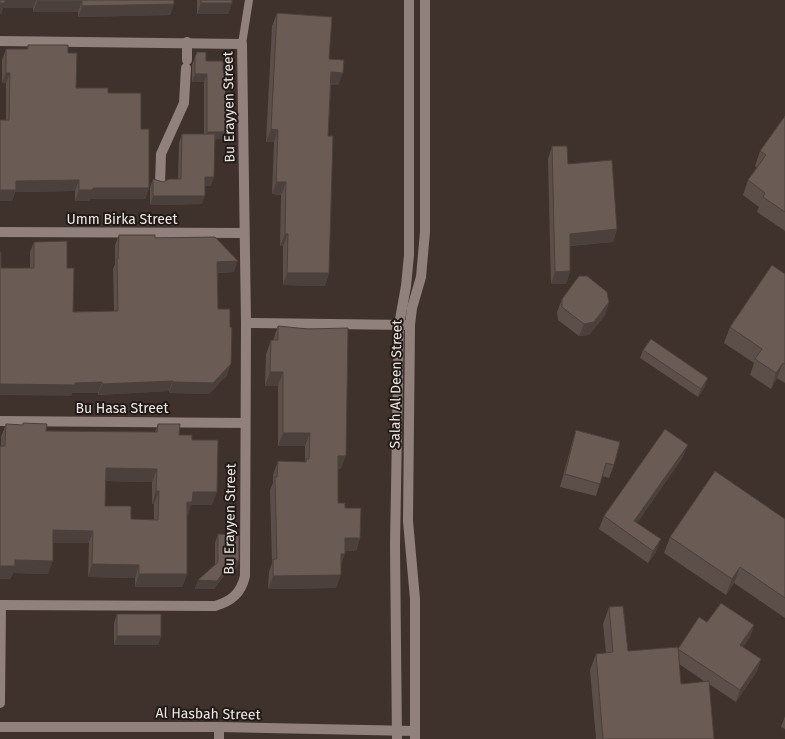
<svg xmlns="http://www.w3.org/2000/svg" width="785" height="739" font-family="'Fira Sans',sans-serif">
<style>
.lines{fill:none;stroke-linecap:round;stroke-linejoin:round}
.service{stroke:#90817d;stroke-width:8}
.minor{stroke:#90817d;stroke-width:10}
.tertiary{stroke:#90817d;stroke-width:10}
.wall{fill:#5c4e49;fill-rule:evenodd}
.shaded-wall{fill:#4b403c}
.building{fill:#6b5b55;stroke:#4b403c;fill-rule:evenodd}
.labels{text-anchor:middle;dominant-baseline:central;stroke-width:4;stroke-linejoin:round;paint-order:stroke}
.street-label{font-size:14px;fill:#f0e7e3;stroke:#211b18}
</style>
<rect width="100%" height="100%" fill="#3f312b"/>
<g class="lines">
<path class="service" d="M 242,44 L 249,0"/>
<g class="minor">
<path d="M 0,41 L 242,44 L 246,323 L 245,576 C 241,593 232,601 215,606 L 0,605"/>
<path d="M 187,60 L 187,42"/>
<path d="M 160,184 L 161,154 L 184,103 L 186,68"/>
<path d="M 0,232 L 244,233"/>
<path d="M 246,323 L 408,325"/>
<path d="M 0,421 L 245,423"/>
<path d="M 0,703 L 1,605"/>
<path d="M 0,727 L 219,727 L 415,731"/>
<path d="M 219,739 L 219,727"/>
</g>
<g class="tertiary">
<path d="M 397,739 L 395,546 L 398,374 L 399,325 L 406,286 L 409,255 L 409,0"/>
<path d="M 415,739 L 415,599 L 408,521 L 410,325 L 412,308 L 421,277 L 425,232 L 425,0"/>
</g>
</g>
<g class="wall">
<path d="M 0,0 L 174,0 L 174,4 L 170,15 L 78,17 L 78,12 L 33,12 L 33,8 L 3,8 L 1,14 Z"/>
<path d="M 197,0 L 232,0 L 228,14 L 197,14 Z"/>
<path d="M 277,13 L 329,59 L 343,73 L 338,85 L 331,85 L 328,136 L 329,273 L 325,286 L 283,285 L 283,246 L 280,246 L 281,195 L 272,194 L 274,142 L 266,142 L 272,26 Z"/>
<path d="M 28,45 L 68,53 L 76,88 L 108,93 L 141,129 L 149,188 L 145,199 L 90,199 L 89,201 L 75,201 L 75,191 L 15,192 L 12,201 L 6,120 L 6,83 L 2,83 L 2,60 L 6,49 L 27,49 Z"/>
<path d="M 197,52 L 206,61 L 223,139 L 215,139 L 211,186 L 205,186 L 202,204 L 150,205 L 150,188 L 153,179 L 163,182 L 178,179 L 179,143 L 182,134 L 204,134 L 204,82 L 192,82 L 192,65 Z"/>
<path d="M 785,116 L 785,231 L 757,212 L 759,207 L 743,195 L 748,180 L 757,168 L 755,166 L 760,151 Z"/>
<path d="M 552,146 L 568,164 L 617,229 L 613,242 L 570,246 L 570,271 L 566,284 L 551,284 L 548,159 Z"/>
<path d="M 119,235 L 155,238 L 234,272 L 218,273 L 218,309 L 227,375 L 209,394 L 169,393 L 169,391 L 98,395 L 98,393 L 72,393 L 71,396 L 1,268 L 30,268 L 30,252 L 34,242 L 67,268 L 73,312 L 114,311 L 113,269 L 115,264 L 115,245 Z"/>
<path d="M 785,274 L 785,383 L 777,378 L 771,389 L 750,375 L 754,363 L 724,343 L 730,327 Z"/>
<path d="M 562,299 L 609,302 L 605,315 L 589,335 L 579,336 L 558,320 L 557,312 Z"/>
<path d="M 278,326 L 341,469 L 338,469 L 338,503 L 345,508 L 360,538 L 356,551 L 345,551 L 341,564 L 336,588 L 268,589 L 269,572 L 272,563 L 270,490 L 273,483 L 273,475 L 278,461 L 305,462 L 305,446 L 278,446 L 278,386 L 265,386 L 266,354 L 271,340 L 273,340 Z"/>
<path d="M 643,350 L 705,387 L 698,397 L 640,358 Z"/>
<path d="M 6,424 L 46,431 L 155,432 L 158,424 L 179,435 L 192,440 L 212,505 L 191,505 L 187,515 L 187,574 L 182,587 L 135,587 L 135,578 L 88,577 L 89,543 L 53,543 L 48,574 L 13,573 L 10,579 L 0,579 L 0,446 L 1,446 L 1,437 ZM 106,481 L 152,482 L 152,504 L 154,504 L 154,520 L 131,519 L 105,506 Z"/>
<path d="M 576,430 L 614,465 L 609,478 L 602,476 L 596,496 L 560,487 L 572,443 Z"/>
<path d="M 683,457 L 637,523 L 656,552 L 648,563 L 599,529 L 604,516 Z"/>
<path d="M 785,519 L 785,618 L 734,583 L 726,595 L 664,553 L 670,537 Z"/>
<path d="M 218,534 L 236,570 L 229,569 L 214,589 L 195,589 L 198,580 L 215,565 L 215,543 Z"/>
<path d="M 609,607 L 628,651 L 678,649 L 707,622 L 754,625 L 750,637 L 743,647 L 761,659 L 757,671 L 736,702 L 709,684 L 714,739 L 596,739 L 590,670 L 596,654 L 606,653 L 603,624 ZM 679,664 L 701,679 L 705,682 L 681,684 Z"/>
<path d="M 117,614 L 161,636 L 158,645 L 114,645 L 114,623 Z"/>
<path d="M 785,716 L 785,729 L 781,727 Z"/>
</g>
<g class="shaded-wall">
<path d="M 4,0 L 36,0 L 33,8 L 3,8 L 1,14 L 0,14 L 0,3 Z"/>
<path d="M 37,1 L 82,1 L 78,12 L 33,12 Z"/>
<path d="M 201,3 L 232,3 L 228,14 L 197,14 Z"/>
<path d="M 174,4 L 170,15 L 78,17 L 82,6 Z"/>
<path d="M 331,72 L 343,73 L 338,85 L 327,85 Z"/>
<path d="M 6,73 L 10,73 L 6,83 L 2,83 Z"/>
<path d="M 195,74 L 207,74 L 204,82 L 192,82 Z"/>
<path d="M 271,129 L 278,130 L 274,142 L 266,142 Z"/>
<path d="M 207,132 L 225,132 L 223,139 L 204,140 Z"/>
<path d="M 205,177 L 214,177 L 211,186 L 202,186 Z"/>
<path d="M 79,180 L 75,191 L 15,192 L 12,201 L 0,201 L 0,190 L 16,181 Z"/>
<path d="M 276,182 L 286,182 L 281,195 L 272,194 Z"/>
<path d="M 93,188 L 149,188 L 145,199 L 90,199 L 89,201 L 75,201 L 79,190 Z"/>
<path d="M 153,196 L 205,196 L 202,204 L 150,205 Z"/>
<path d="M 617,229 L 613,242 L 565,246 L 570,234 Z"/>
<path d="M 285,234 L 288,234 L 283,246 L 280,246 Z"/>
<path d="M 238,261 L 234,272 L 214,273 L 217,262 Z"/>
<path d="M 570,271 L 566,284 L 551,284 L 555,272 Z"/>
<path d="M 287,273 L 329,273 L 325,286 L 283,285 Z"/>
<path d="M 609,302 L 605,315 L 589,335 L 579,336 L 584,324 Z"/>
<path d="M 783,363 L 777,378 L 771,389 L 776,373 Z"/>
<path d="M 231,364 L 227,375 L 209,394 L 169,393 L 173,382 Z"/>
<path d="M 270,372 L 283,372 L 278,386 L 265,386 Z"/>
<path d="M 708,378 L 705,387 L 698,397 L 701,389 Z"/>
<path d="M 173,381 L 169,391 L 98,395 L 102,384 Z"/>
<path d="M 102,382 L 98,393 L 72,393 L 71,396 L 0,395 L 0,384 Z"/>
<path d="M 283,433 L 310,433 L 305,446 L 278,446 Z"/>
<path d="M 688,445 L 683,457 L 630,533 L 634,521 Z"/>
<path d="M 338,456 L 346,456 L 341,469 L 333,469 Z"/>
<path d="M 106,468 L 157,469 L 152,482 L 101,481 Z"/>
<path d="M 156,491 L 159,491 L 154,504 L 152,504 Z"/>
<path d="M 193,492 L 217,492 L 212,505 L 191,505 L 188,515 L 183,515 L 187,502 Z"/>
<path d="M 53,530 L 93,531 L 89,543 L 49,543 Z"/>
<path d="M 345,538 L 360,538 L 356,551 L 340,551 Z"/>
<path d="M 661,539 L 656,552 L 648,563 L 653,551 Z"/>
<path d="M 341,554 L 345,554 L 340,567 Z"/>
<path d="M 15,560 L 53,561 L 48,574 L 13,573 L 10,579 L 0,579 L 0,566 Z"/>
<path d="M 232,561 L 239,561 L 236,570 L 229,569 L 214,589 L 195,589 L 198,580 Z"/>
<path d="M 92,564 L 139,565 L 135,578 L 88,577 Z"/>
<path d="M 740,567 L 734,583 L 726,595 L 732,579 Z"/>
<path d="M 139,574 L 187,574 L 182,587 L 135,587 Z"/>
<path d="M 341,575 L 336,588 L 268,589 L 273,576 Z"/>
<path d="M 754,625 L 750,637 L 736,657 L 740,645 Z"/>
<path d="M 117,636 L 161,636 L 158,645 L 114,645 Z"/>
<path d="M 761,659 L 757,671 L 736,702 L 740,690 Z"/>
</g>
<g class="building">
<rect x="0" y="0" width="5" height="3"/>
<path d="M 37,0 L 174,0 L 174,4 L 82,6 L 82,1 L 37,1 Z"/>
<rect x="201" y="0" width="31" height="3"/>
<path d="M 277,13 L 332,17 L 329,59 L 344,60 L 343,73 L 331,72 L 328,136 L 333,136 L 329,273 L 287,273 L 288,234 L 285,234 L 286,182 L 276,182 L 278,130 L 271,129 Z"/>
<path d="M 28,45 L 68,45 L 68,53 L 77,53 L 76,88 L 108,88 L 108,93 L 141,93 L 141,129 L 149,129 L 149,188 L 93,188 L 93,190 L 79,190 L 79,180 L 16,181 L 16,190 L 0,190 L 0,120 L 9,120 L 10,73 L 6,73 L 6,49 L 28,49 Z"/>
<path d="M 197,52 L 206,52 L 206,61 L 223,61 L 223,71 L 226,71 L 225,132 L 207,132 L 207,74 L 195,74 L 195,57 Z"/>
<path d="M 785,116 L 785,212 L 763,197 L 765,193 L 748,180 L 766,155 L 760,151 Z"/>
<path d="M 182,134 L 215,134 L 214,177 L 205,177 L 205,196 L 153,196 L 153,179 L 163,182 L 169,179 L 181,179 Z"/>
<path d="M 552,146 L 567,146 L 568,164 L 612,160 L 617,229 L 570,234 L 570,271 L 555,272 Z"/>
<path d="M 119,235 L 155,235 L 155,238 L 215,237 L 238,261 L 217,262 L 218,309 L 230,309 L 230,327 L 232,328 L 231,364 L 213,383 L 173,382 L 173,381 L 102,384 L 102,382 L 75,383 L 75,385 L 0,384 L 0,252 L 1,252 L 1,268 L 34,268 L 34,242 L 67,241 L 67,268 L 74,268 L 73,312 L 118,311 L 117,259 L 118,259 Z"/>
<path d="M 772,265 L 785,274 L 785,364 L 783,363 L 776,373 L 755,359 L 762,349 L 730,327 Z"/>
<path d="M 579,276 L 587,276 L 607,292 L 609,302 L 594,322 L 584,324 L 562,307 L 562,299 Z"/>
<path d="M 278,326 L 308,329 L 348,328 L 346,456 L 338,456 L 338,503 L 345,503 L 345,508 L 361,508 L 360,538 L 345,538 L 345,554 L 341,554 L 341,575 L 273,576 L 273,559 L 277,559 L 275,477 L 277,477 L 278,461 L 306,462 L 306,459 L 309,459 L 310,433 L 283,433 L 283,372 L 270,372 L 271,340 L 278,340 Z"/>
<path d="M 651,339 L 708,378 L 701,389 L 643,350 Z"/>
<path d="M 23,423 L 47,424 L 46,431 L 157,432 L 158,424 L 180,424 L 179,435 L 192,435 L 192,440 L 218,440 L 217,492 L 193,492 L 192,502 L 187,502 L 187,574 L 139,574 L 139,565 L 92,564 L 93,531 L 53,530 L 53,561 L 15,560 L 15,566 L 0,566 L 0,446 L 5,446 L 6,424 L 23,425 ZM 106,468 L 157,469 L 156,491 L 159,491 L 158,520 L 131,519 L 131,506 L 105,506 Z"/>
<path d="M 665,429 L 688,445 L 634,521 L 661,539 L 653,551 L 604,516 Z"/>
<path d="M 576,430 L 620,442 L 614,465 L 606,463 L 600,484 L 565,474 Z"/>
<path d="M 715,471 L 785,519 L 785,598 L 740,567 L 732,579 L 670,537 Z"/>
<path d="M 218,534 L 239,535 L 239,561 L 232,561 L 217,581 L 198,580 L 218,562 Z"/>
<path d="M 721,603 L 754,625 L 740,645 L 761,659 L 740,690 L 678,649 L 699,617 L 707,622 Z"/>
<path d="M 623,606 L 628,651 L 678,647 L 681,684 L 709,681 L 714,739 L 603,739 L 596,654 L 613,652 L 609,607 Z"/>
<rect x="117" y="614" width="44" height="22"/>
</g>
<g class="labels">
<g class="street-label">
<text transform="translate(229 107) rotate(-91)">Bu Erayyen Street</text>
<text x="122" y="219">Umm Birka Street</text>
<text transform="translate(396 384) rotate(-89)">Salah Al Deen Street</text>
<text x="122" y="408">Bu Hasa Street</text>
<text transform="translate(230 519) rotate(-89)">Bu Erayyen Street</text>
<text transform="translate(208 714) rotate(1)">Al Hasbah Street</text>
</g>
</g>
</svg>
